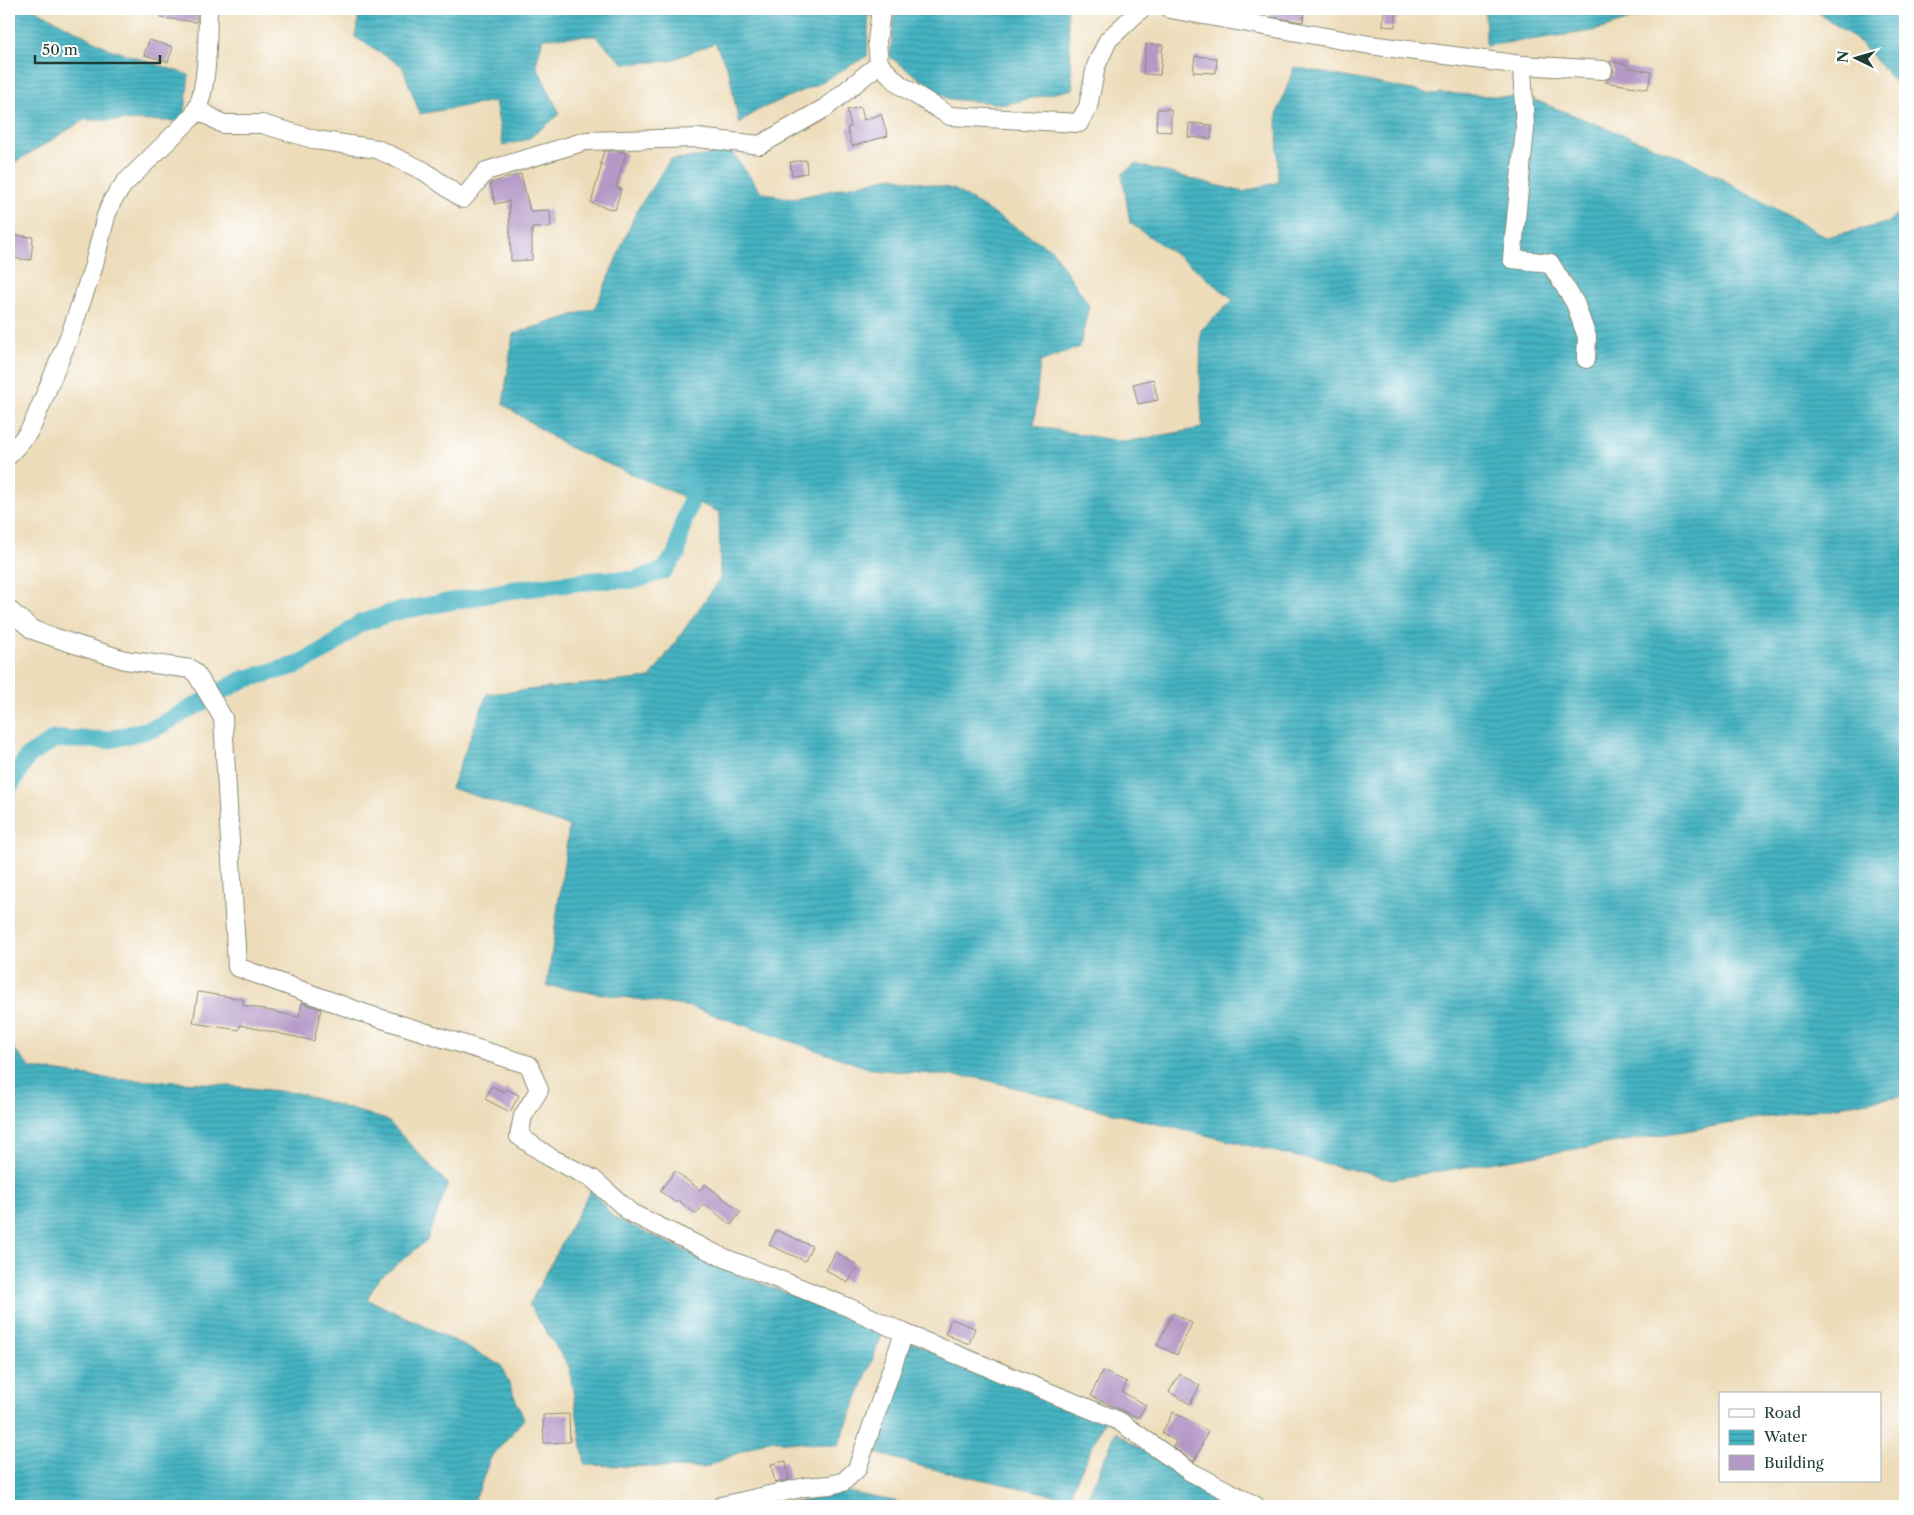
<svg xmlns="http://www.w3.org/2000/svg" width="1914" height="1515" font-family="'Libre Caslon Text',serif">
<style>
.water{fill:url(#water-rules);stroke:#32787b}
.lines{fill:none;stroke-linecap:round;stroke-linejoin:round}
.canal{stroke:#45b3c2;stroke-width:18}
.building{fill:#b498c6}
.street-casing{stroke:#868c76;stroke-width:20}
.street{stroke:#fff;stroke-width:18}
</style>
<defs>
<pattern id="water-rules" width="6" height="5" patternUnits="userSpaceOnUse" patternTransform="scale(1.25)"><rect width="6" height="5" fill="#45b3c2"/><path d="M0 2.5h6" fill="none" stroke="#39939e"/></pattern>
</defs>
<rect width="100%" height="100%" fill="#fff"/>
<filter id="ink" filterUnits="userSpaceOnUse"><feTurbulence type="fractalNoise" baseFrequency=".02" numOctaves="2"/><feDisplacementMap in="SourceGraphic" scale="10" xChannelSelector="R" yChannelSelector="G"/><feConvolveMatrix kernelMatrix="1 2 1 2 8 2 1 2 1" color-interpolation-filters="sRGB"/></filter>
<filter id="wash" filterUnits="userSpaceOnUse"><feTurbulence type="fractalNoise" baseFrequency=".0096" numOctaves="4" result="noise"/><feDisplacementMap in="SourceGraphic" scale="20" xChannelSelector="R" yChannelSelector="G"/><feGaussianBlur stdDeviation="1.12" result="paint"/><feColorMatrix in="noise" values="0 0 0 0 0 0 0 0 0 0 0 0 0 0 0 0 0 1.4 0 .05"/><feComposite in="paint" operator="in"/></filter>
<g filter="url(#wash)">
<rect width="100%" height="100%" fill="#eddcb9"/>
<g class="water">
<path d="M 9,9 L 34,9 L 110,49 L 189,75 L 184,121 L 84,120 L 9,166 Z"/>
<path d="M 360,9 L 869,9 L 867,56 L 820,83 L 756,111 L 739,124 L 729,72 L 715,43 L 669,61 L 624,64 L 595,36 L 543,38 L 536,65 L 560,114 L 528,139 L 503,146 L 495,101 L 420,114 L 402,66 L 355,37 Z"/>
<path d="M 895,9 L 1067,9 L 1073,89 L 1006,104 L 948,99 L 890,57 Z"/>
<path d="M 1485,9 L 1666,9 L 1594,31 L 1486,46 Z"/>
<path d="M 1813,9 L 1905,9 L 1905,94 L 1861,43 Z"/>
<path d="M 1294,67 L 1438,95 L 1439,93 L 1530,98 L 1690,161 L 1826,237 L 1887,223 L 1905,207 L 1905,1095 L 1392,1179 L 1136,1119 L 978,1078 L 871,1069 L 691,1007 L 547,986 L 569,826 L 451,788 L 487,694 L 650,678 L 720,579 L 719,512 L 566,446 L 503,404 L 513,334 L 595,308 L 637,210 L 670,160 L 732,152 L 761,192 L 791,199 L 892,177 L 954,189 L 1052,250 L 1089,305 L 1080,347 L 1040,362 L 1034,426 L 1124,442 L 1202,428 L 1200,374 L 1201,330 L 1233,300 L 1192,266 L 1130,223 L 1122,174 L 1135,164 L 1243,192 L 1278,182 L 1277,114 Z"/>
<path d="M 9,1044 L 31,1068 L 111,1079 L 203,1083 L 297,1093 L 387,1120 L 448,1184 L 427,1240 L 378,1280 L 367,1299 L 435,1331 L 501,1365 L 524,1419 L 490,1459 L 477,1495 L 470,1506 L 9,1506 Z"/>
<path d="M 591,1189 L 613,1217 L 738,1275 L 885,1328 L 838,1446 L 768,1440 L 704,1468 L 585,1465 L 569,1367 L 529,1305 Z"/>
<path d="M 907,1340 L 1105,1420 L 1068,1498 L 924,1467 L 868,1451 Z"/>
<path d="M 1116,1432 L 1228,1506 L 1084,1506 Z"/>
<path d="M 848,1492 L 920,1506 L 775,1506 L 777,1506 Z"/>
</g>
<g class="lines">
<path class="canal" d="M 9,787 L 28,756 L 55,739 L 108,740 L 155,728 L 242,680 L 297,665 L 327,649 L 359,624 L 394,612 L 512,590 L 599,580 L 634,580 L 663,571 L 677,553 L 682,527 L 693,494 L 687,478"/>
</g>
<g id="blocks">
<g class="building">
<path d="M 161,9 L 197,9 L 197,22 L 161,18 Z"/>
<path d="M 1272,9 L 1304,9 L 1303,22 L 1272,17 Z"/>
<path d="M 1384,9 L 1397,9 L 1395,27 L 1383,26 Z"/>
<path d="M 149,40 L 173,47 L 168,62 L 144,55 Z"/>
<path d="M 1146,44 L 1163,45 L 1160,75 L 1143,74 Z"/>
<path d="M 1195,56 L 1217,58 L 1216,73 L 1193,72 Z"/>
<path d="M 1610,61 L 1627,64 L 1627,67 L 1651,72 L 1648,89 L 1605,82 L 1612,76 L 1614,71 Z"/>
<path d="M 861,107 L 864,120 L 881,114 L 888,136 L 852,146 L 847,128 L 851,127 L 847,110 Z"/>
<path d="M 1157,109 L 1171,109 L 1171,132 L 1156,131 Z"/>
<path d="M 1189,123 L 1212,125 L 1211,139 L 1188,137 Z"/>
<path d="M 604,151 L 619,151 L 626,153 L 616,187 L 621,189 L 615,210 L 591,203 L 602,164 L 600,164 Z"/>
<path d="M 806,160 L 807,173 L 792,175 L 790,162 Z"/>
<path d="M 521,174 L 530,211 L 550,210 L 551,227 L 532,228 L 532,260 L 511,261 L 509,201 L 495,204 L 490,183 Z"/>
<path d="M 9,235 L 33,237 L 31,260 L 9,258 Z"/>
<path d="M 1153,379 L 1158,400 L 1138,404 L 1133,384 Z"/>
<path d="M 198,992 L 243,999 L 243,1005 L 299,1017 L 302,1003 L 321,1009 L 314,1041 L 240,1025 L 239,1030 L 193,1023 Z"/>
<path d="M 492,1086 L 504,1092 L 506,1089 L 519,1095 L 510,1112 L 485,1099 Z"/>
<path d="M 675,1171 L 700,1190 L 705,1184 L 741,1212 L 731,1225 L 704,1204 L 696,1214 L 678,1200 L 676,1203 L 660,1191 Z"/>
<path d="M 776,1230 L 812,1246 L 805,1261 L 769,1245 Z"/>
<path d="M 836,1252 L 858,1266 L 848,1283 L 826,1270 Z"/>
<path d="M 1173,1313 L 1192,1323 L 1177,1355 L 1157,1345 Z"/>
<path d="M 951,1319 L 975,1328 L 969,1344 L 945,1334 Z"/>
<path d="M 1102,1371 L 1127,1382 L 1122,1392 L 1146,1405 L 1138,1418 L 1091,1396 Z"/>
<path d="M 1180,1374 L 1200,1386 L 1190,1404 L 1169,1392 Z"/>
<path d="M 1173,1412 L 1208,1431 L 1194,1462 L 1173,1447 L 1176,1441 L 1162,1433 Z"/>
<path d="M 569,1414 L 570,1442 L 544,1443 L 543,1415 Z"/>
<path d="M 786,1461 L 789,1480 L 775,1483 L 771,1464 Z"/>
</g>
</g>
</g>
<g filter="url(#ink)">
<use href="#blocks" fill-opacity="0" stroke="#868c76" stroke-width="1"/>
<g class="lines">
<defs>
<g id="street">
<path d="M 881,9 L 877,42 L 879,64 L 900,85 L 950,116 L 1079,123 L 1088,107 L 1096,66 L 1108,40 L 1141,9"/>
<path d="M 1170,9 L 1370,45 L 1522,65 L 1603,70"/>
<path d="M 1522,65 L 1525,129 L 1512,259 L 1550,263 L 1575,303 L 1587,337 L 1586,359"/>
<path d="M 197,109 L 223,124 L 262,124 L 316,140 L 377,149 L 424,171 L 463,199 L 486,171 L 586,141 L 697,138 L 760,145 L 825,108 L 879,64"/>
<path d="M 9,455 L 27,434 L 33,424 L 71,332 L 93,268 L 106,216 L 112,201 L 124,184 L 193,116 C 209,91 207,39 208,9"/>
<path d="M 9,610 L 33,630 L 68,642 L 125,660 L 191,669 L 197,675 L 223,718 L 237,967 L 363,1013 L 529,1065 L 539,1090 L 523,1116 L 519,1136 L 551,1158 L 593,1179 L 631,1213 L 720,1256 L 850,1308 L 904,1333 L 1119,1421 L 1189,1471 L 1256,1506"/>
<path d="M 721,1506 L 805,1487 L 829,1485 L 843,1482 L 857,1469 L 904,1333"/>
</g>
</defs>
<use href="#street" class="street-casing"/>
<use href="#street" class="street"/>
</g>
</g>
<rect width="1914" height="1515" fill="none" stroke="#fff" stroke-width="30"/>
<rect x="1719" y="1392" width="162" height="90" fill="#ffffff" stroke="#a5b1ae"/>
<rect x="1729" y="1409" width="25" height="8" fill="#ffffff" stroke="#a5b1ae"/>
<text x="1764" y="1418" font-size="15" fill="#1f3d34">Road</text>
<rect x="1729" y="1430" width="25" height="15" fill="url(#water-rules)" stroke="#a5b1ae"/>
<text x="1764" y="1442" font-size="15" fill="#1f3d34">Water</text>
<rect x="1729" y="1455" width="25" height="15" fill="#b498c6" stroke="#a5b1ae"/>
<text x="1764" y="1468" font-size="15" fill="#1f3d34">Building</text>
<g transform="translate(1856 58) rotate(275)" stroke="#ffffff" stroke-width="4" paint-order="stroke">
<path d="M0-4L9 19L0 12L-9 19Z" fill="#1f3d34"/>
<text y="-8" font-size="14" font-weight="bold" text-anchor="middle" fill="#1f3d34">N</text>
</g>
<path d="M35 55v8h125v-8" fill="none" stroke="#1f3d34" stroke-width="2.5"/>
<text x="42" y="55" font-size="15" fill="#1f3d34" stroke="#ffffff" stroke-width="4" paint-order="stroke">50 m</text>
</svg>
